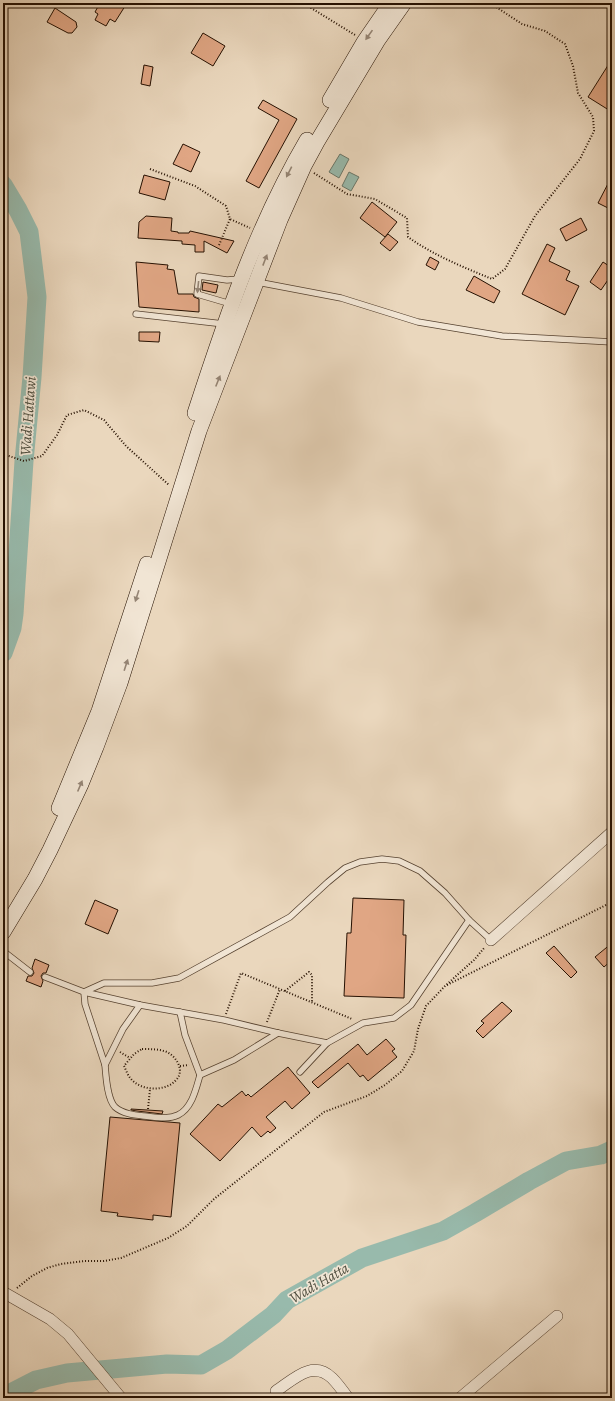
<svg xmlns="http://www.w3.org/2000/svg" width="615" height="1401" font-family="Alegreya,serif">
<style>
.water{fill:#98baac;stroke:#6a7668}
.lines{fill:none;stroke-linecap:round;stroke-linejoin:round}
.river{stroke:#98baac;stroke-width:19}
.building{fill:#e0a684;stroke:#251001}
.service-casing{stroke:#564230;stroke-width:7}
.minor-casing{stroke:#564230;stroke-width:12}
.secondary-casing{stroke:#251001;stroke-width:16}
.path{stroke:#251001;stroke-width:2;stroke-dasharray:1 2;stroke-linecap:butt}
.service{stroke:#f1e5d4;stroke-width:5.5}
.minor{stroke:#f1e5d4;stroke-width:11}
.secondary{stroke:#f1e5d4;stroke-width:15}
.oneway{fill:#958575}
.labels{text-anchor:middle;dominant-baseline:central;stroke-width:3.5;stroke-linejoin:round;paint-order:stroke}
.water-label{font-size:15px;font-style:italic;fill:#4d4c3d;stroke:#f1e5d4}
</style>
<rect width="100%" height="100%" fill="#ead7bd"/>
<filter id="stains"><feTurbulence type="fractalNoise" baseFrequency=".005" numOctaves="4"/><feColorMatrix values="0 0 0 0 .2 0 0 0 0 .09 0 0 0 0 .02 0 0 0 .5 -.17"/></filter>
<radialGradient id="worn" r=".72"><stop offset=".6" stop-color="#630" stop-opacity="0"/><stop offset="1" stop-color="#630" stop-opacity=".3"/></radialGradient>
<g class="water">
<path d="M 340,154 L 349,159 L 339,178 L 329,172 Z"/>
<path d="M 349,172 L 359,177 L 351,191 L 342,186 Z"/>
</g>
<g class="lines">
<g class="river">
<path d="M 3,185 L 18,210 L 29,232 L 37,297 L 32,377 L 24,461 L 14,614 L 12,628 L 3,653"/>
<path d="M 3,1397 L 36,1380 L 67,1373 L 167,1364 L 201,1365 L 227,1350 L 273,1315 L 287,1300 L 362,1258 L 443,1231 L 475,1213 L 529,1181 L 566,1161 L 601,1155 L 612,1150"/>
</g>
</g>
<g class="building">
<path d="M 100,3 L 127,3 L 115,22 L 110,19 L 106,26 L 95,20 L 98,14 L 95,12 Z"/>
<path d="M 55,8 L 76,22 L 77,27 L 72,33 L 68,33 L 47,22 Z"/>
<path d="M 203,33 L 225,46 L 213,66 L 191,53 Z"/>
<path d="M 612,59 L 612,112 L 588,97 Z"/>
<path d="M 144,65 L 153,67 L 150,86 L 141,84 Z"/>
<path d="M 263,100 L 297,119 L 259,188 L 246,181 L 279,120 L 258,108 Z"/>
<path d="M 183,144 L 200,152 L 191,172 L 173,164 Z"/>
<path d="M 144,175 L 170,182 L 165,200 L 139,193 Z"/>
<path d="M 612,176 L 612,210 L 598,203 Z"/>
<path d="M 372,202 L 397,222 L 385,237 L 360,218 Z"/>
<path d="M 146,216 L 172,218 L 171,231 L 178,232 L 178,233 L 189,233 L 190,231 L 234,241 L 227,253 L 204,241 L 204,252 L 195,252 L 195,245 L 182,244 L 182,241 L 138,238 L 139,222 Z"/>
<path d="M 581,218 L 587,230 L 566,241 L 560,229 Z"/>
<path d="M 388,234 L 398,242 L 390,251 L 380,243 Z"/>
<path d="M 547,244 L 555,248 L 549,261 L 570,271 L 566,280 L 579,286 L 565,315 L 522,294 Z"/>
<path d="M 430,257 L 439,262 L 435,270 L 426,265 Z"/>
<path d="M 136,262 L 168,265 L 167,269 L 174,270 L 178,294 L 193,294 L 194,297 L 199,299 L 199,312 L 139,307 Z"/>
<path d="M 603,262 L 612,268 L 612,274 L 601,290 L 590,282 Z"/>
<path d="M 474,276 L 500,291 L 494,303 L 466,290 Z"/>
<path d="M 203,282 L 218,285 L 216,293 L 202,290 Z"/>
<path d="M 139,332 L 160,332 L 159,342 L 139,341 Z"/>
<path d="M 353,898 L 404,900 L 403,935 L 406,935 L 404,998 L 344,996 L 347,933 L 351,933 Z"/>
<path d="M 95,900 L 118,910 L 108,934 L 85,924 Z"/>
<path d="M 612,943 L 612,960 L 604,967 L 595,957 Z"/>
<path d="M 554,946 L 577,972 L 571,978 L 546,953 Z"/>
<path d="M 35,959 L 49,965 L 46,973 L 43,973 L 41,976 L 43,981 L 41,987 L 26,981 L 28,976 L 32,976 L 34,973 L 32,968 Z"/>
<path d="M 502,1002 L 512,1011 L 483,1038 L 476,1031 L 484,1023 L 481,1021 Z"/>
<path d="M 386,1039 L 395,1049 L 392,1051 L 397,1057 L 368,1081 L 363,1075 L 360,1077 L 348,1063 L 318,1088 L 312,1082 L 358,1044 L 367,1055 Z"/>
<path d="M 288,1067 L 310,1093 L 292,1109 L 285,1101 L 266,1117 L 276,1128 L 270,1133 L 268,1131 L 261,1137 L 252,1127 L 220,1161 L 190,1134 L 218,1104 L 222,1107 L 242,1091 L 246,1096 L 248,1094 L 251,1097 Z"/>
<path d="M 131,1109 L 163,1111 L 162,1114 L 137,1111 L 131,1110 Z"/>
<path d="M 110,1117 L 180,1123 L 171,1217 L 153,1215 L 153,1220 L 117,1216 L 118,1213 L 101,1211 Z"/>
</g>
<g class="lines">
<defs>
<g id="service">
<path d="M 257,282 L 341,298 L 418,322 L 502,336 L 612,342"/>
<path d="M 231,304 L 197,294 L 199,276 L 227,280 L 240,279"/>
<path d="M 136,314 L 224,324"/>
<path d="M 3,951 L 30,972"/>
<path d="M 45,977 L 84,992 L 140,1005 L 224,1020 L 278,1033 L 327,1043 L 363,1023 L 394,1018 L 411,1005 L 469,920 L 491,940"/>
<path d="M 140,1005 L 123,1029 L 105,1065 L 85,1004 L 84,992 L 104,983 L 152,983 L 179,978 L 290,917 L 328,882 L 345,868 L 360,862 L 382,859 L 399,861 L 420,871 L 445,893 L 469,920"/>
<path d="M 180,1012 L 185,1035 L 200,1075 L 234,1060 L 278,1033"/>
<path d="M 105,1065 C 106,1076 107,1099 115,1107 C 123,1114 134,1115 144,1116 C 155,1117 168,1120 178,1115 C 192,1108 196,1089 200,1075"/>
<path d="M 300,1072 L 327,1043"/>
</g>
<g id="minor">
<path d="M 491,940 L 612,832"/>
<path d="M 3,1292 L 50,1319 L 68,1334 L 121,1398"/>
<path d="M 276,1391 C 293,1380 312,1359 332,1378 C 338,1384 343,1391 348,1398"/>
<path d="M 460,1398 L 557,1316"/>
</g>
<g id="secondary">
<path d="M 330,100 L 364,42 L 386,10"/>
<path d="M 195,413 C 226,318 256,227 307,140"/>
<path d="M 59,808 L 99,711 L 147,564"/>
<path d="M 3,932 L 35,879 L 50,850 L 81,784 L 96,747 L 120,683 L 199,431 L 280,220 L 304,166 L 317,142 L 378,40 L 404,3"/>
</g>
</defs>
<use href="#service" class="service-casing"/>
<use href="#minor" class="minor-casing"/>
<use href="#secondary" class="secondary-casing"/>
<g class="path">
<path d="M 303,3 L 355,35"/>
<path d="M 150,169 L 195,186 L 226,206 L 230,219 L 250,228"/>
<path d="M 314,173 L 347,194 L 375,199 L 407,218 L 408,237 C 433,255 463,267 492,279 L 505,269 L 535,216 L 580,159 L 594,131 L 593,117 L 578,93 L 573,66 L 565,44 L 545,31 L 522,24 L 490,3"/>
<path d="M 219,245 L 230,219"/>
<path d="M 3,454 L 24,461 L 42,456 L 57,435 L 67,415 L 84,410 L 104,420 L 126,446 L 169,485"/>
<path d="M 447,985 L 612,902"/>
<path d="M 285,991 L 309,972 L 312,975 L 312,1002"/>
<path d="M 226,1014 L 241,973 L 352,1019"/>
<path d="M 267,1022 L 280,989"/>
<path d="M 142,1049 C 151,1049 159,1049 167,1052 C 177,1057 185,1071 176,1080 C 166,1092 141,1091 131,1079 C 128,1076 126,1070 124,1066 L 134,1054 Z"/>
<path d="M 120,1052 L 130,1058"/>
<path d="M 180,1066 L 189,1065"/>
<path d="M 148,1109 L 150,1089"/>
<path d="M 17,1288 L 32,1276 L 47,1268 L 61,1264 L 85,1261 L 104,1261 L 121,1258 L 168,1238 L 187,1226 L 214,1199 L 324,1112 L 367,1096 L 385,1085 L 402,1071 L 414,1051 L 418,1029 L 426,1006 L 445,986 L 474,960 L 485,947"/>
</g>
<use href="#service" class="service"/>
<use href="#minor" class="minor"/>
<use href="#secondary" class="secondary"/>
</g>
<defs><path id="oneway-solid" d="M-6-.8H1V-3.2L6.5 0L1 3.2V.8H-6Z"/></defs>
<g class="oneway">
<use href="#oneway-solid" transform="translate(369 35) rotate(125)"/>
<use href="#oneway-solid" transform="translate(289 172) rotate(117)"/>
<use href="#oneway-solid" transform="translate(265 260) rotate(-69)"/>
<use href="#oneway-solid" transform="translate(198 287) rotate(96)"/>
<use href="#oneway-solid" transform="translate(218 381) rotate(-68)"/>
<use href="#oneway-solid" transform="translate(137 596) rotate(108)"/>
<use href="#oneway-solid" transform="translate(126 665) rotate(-72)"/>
<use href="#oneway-solid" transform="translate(80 786) rotate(-67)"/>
</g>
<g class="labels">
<g class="water-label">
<text transform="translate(28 416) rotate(-86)">Wadi Hattawi</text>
<text transform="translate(319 1283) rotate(-30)">Wadi Hatta</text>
</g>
</g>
<rect width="615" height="1401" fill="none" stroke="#ead7bd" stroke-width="16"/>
<rect x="4" y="4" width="607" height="1393" fill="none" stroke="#251001" stroke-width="2"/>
<rect x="8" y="8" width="599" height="1385" fill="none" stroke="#251001"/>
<rect width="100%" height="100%" filter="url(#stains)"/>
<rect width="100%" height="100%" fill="url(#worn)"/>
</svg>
